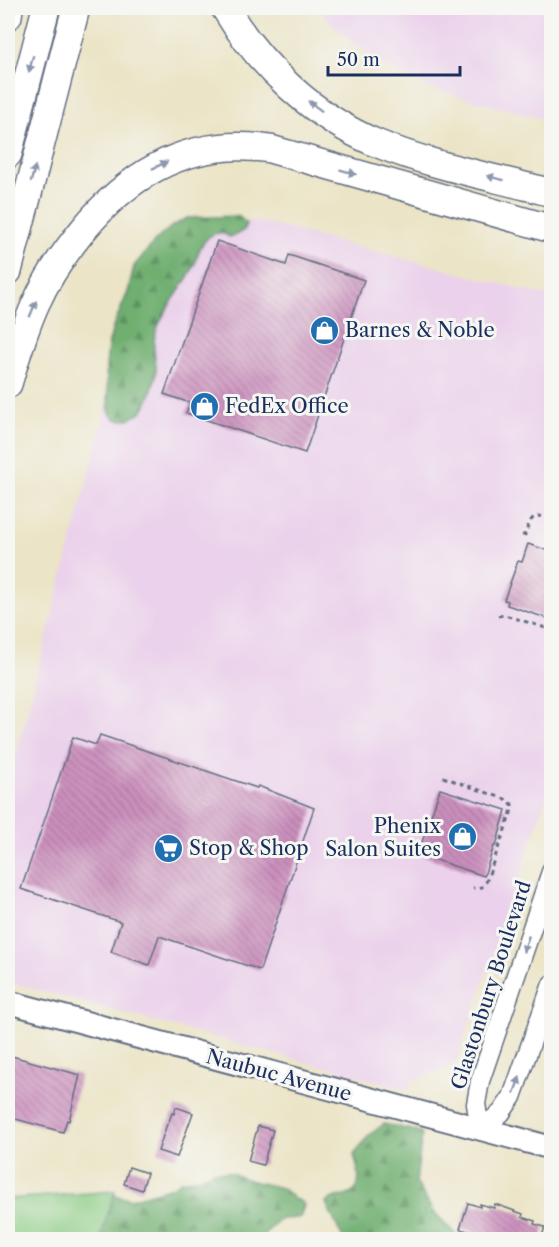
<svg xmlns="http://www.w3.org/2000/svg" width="559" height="1247" font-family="'Libre Caslon Text',serif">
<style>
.built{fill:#ebd1eb}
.forest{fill:url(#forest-firs);stroke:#456f67;stroke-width:1.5}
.park{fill:#8acb82;stroke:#527d70;stroke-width:1.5}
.building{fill:url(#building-back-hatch)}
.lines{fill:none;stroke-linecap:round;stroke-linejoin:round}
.minor-casing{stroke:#646e82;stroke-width:21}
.major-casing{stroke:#646e82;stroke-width:26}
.highway-casing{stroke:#646e82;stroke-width:30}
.path{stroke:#646e82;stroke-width:3;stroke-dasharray:4.5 4.5;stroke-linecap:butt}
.minor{stroke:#fff;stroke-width:18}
.major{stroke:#fff;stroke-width:22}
.highway{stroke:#fff;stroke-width:27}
.oneway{fill:#8d97ae}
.labels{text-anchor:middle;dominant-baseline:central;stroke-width:6;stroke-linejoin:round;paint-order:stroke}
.poi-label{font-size:20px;fill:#1b2f5e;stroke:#f6f6f2;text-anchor:start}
.street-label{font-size:20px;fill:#1b2f5e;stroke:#f6f6f2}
</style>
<defs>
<pattern id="forest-firs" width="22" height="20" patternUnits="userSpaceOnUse" patternTransform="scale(1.5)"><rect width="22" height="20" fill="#6faf70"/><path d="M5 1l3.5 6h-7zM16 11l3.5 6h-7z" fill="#5a8f5f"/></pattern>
<pattern id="building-back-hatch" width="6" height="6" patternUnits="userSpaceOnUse" patternTransform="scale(1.5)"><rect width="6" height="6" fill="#cc90bd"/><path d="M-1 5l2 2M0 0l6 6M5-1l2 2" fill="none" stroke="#a5769d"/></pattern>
</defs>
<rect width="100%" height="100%" fill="#f6f6f2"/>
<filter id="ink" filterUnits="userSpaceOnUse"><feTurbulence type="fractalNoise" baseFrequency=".0167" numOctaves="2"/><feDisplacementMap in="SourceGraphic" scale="12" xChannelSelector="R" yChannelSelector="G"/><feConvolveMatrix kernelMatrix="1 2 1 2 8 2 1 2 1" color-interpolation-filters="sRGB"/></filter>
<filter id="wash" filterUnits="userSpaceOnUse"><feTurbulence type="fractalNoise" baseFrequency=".008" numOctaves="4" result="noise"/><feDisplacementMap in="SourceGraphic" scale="24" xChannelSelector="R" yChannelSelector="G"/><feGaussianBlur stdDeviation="1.35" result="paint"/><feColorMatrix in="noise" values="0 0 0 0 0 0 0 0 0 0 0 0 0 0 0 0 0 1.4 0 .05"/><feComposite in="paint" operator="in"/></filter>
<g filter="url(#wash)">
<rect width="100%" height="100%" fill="#ebe4c6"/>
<g class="built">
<path d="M 318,8 L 551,8 L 551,121 L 460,97 L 425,86 L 386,66 L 354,44 L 328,20 Z"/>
<path d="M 242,220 L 265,223 L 551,297 L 551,784 L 455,1065 L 412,1080 L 410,1090 L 8,982 L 8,786 L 108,401 L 143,411 L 156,372 L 153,353 L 155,335 L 160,323 L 191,271 L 199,249 L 206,239 L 213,234 L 245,229 L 246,225 Z"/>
</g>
<g class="forest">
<path d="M 238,216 L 246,223 L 245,229 L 238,234 L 229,237 C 221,230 211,233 205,241 C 198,248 198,257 194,266 C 183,289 162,310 155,335 C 151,350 157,359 156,372 C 156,380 147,406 142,411 C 137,417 129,419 122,420 C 114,421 111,416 109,410 L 106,367 L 108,347 L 113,327 L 128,292 L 134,266 L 156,240 L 172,226 L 187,218 Z"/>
<path d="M 384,1124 L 420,1132 L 422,1135 L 416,1182 L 433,1211 L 461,1239 L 343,1239 L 326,1203 C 332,1197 336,1197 344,1196 C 366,1192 358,1169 354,1155 L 368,1136 Z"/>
<path d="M 214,1171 L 228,1172 L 252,1181 L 282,1188 L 293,1198 L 302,1202 L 304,1205 L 301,1216 L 298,1218 L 281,1219 L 273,1225 L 260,1240 L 8,1239 L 8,1214 L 79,1201 L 109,1191 L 120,1197 L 131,1199 L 172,1187 L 181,1181 L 198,1178 Z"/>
</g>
<path class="park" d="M 115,1191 L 100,1239 L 8,1239 L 8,1199 Z"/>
<g id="blocks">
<g class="building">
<path d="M 217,241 L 286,265 L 289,255 L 364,280 L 305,453 L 186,413 L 190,403 L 164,394 Z"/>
<path d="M 528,544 L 552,552 L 552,620 L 507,605 L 508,601 L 504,600 L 518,561 L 522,562 Z"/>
<path d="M 100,735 L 257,788 L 258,786 L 314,808 L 260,970 L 159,936 L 149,965 L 111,952 L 121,922 L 21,889 L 73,737 L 96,745 Z"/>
<path d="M 440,789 L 506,810 L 496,846 L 494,846 L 484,876 L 418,854 Z"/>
<path d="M 8,1055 L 80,1075 L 69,1121 L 67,1120 L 63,1132 L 8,1117 Z"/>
<path d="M 176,1107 L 193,1113 L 177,1157 L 158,1151 L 167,1124 L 168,1124 L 172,1113 L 174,1114 Z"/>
<path d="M 258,1126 L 273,1130 L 263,1165 L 248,1161 Z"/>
<path d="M 129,1167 L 147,1173 L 142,1190 L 124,1184 Z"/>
<path d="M 468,1203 L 480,1207 L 480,1204 L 494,1208 L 495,1204 L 523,1214 L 522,1217 L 535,1221 L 534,1224 L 545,1227 L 541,1239 L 469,1239 L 472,1232 L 460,1229 Z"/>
</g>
</g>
</g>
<g filter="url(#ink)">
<use href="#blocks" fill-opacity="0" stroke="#646e82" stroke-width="1.5"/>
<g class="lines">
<defs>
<path id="minor" d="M 552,869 L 480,1081 L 476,1104 L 480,1129 L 501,1113 L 512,1097 L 552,984"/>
<path id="major" d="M 8,1002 L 552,1148"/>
<g id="highway">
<path d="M 225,8 C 259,65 314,117 376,143 C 432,166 493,177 552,193"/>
<path d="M 8,16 L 9,8"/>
<path d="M 8,154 L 46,8"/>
<path d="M 8,271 L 76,8"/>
<path d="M 8,384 C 16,357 24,329 36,303 C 48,276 65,252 83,230 C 131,171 192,137 270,149 L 552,229"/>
</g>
</defs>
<use href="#minor" class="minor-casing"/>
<use href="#major" class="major-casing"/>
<use href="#highway" class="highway-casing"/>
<g class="path">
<path d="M 522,535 L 525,535 C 530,518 533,512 552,519"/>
<path d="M 498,616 L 505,615 L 552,630"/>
<path d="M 443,777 L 505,799 L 512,804 L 511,813 L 486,882 L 482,887 L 473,888"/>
</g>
<use href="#minor" class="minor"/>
<use href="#major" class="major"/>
<use href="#highway" class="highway"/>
</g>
<defs><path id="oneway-solid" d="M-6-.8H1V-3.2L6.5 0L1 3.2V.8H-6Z" transform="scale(1.5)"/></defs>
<g class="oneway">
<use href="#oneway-solid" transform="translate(31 64) rotate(105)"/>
<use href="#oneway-solid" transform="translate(315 106) rotate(-143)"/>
<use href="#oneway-solid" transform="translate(160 165) rotate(-26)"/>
<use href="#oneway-solid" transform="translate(348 172) rotate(17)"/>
<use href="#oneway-solid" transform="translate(33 174) rotate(-75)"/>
<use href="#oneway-solid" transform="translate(495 178) rotate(-165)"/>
<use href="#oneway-solid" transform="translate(33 309) rotate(-67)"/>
<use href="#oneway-solid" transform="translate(526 944) rotate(109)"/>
<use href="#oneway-solid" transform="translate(517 1085) rotate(-70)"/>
</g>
</g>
<defs>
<symbol id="shop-disc" viewBox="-11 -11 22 22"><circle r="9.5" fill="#1f6fb2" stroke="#f6f6f2"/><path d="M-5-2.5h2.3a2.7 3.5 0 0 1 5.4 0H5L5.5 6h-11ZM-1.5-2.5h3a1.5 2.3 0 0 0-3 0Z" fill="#fff"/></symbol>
<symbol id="supermarket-disc" viewBox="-11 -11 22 22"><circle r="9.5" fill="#1f6fb2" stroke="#f6f6f2"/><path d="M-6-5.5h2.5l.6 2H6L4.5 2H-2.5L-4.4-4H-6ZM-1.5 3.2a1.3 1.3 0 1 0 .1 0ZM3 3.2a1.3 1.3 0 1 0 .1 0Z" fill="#fff"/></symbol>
</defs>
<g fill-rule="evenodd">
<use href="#shop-disc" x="308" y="314" width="33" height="33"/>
<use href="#shop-disc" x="188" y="390" width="33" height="33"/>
<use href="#shop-disc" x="446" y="820" width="33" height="33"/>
<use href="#supermarket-disc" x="152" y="832" width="33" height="33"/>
</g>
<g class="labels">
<g class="poi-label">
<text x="345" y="330">Barnes &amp; Noble</text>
<text x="225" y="406">FedEx Office</text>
<text x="441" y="826" text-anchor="end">Phenix<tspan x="441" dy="23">Salon Suites</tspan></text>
<text x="189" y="848">Stop &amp; Shop</text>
</g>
<g class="street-label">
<text transform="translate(491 985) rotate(-72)">Glastonbury Boulevard</text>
<text transform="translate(279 1075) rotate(15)">Naubuc Avenue</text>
</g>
</g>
<rect width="559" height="1247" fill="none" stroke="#f6f6f2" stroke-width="30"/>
<path d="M328 66v9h132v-9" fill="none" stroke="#1b2f5e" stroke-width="3"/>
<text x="337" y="66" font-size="18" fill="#1b2f5e" stroke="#f6f6f2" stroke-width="4.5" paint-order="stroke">50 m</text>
</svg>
